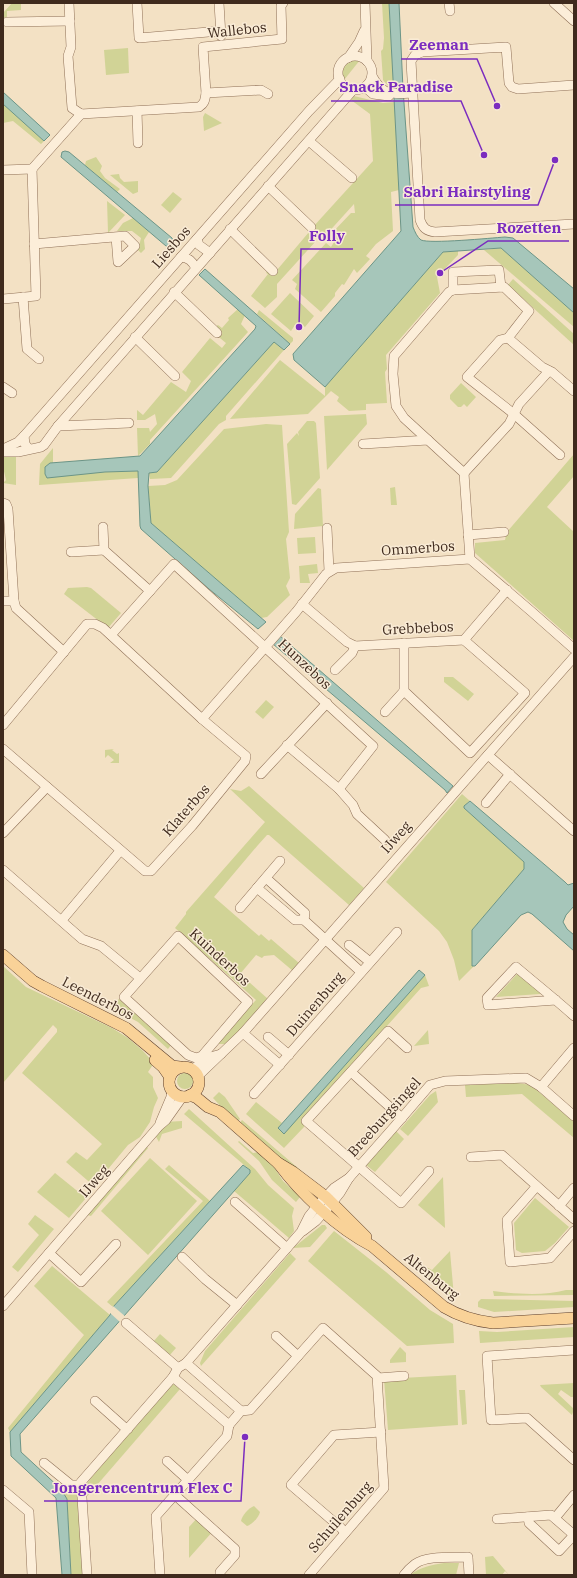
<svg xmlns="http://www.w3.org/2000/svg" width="577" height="1578" font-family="'IBM Plex Serif',serif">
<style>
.green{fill:#d1d396}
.water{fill:#a6c6ba;stroke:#6c9587}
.pier{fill:#f3e1c4}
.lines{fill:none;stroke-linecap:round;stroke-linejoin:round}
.minor-casing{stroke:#907158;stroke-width:10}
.major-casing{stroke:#5e3f2c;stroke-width:12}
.minor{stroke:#fceed9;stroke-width:9}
.major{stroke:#f9d298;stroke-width:11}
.labels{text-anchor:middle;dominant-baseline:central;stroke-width:3;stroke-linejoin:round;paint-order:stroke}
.street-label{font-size:14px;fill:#3f2a1d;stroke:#f9ebd5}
.leader{fill:none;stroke:#7b2cbf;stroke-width:1.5}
.callout-dot{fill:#7b2cbf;stroke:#f9ebd5;stroke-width:1.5}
.callout-label{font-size:15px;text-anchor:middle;font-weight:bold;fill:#7b2cbf;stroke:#f9ebd5;stroke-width:3;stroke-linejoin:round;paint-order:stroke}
</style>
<rect width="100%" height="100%" fill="#f3e1c4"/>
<g class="green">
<path d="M 12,3 L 21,3 L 21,10 L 7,11 L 7,17 L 3,18 L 3,13 Z"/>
<path d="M 382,3 L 389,3 L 394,88 L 389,87 L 383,80 L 381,51 L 383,49 L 384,38 Z"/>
<path d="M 128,48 L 129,73 L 106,75 L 104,50 Z"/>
<path d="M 354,59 L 360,60 L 344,80 L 342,74 L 344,66 Z"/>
<path d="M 354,96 L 383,103 L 395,102 L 399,190 L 391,192 L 393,231 L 376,244 L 366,256 L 370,259 L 357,273 L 354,269 L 344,285 L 342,284 L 335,293 L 335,296 L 321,312 L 295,289 L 297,284 L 292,280 L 326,243 L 331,247 L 336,239 L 332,233 L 351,213 L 355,213 L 354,204 L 325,236 L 313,227 L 373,161 L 370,114 L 351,100 Z"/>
<path d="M 3,104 L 44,141 L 41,144 L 13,121 L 3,123 Z"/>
<path d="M 205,113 L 222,123 L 204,131 L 203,117 Z"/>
<path d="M 96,157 L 102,166 L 100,171 L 105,178 L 120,189 L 117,192 L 85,165 L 86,161 Z"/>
<path d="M 119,174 L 120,178 L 124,182 L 138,181 L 138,192 L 133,194 L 110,175 Z"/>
<path d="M 173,192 L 182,199 L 170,213 L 161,205 Z"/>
<path d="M 107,201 L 125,215 L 108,233 Z"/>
<path d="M 133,218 L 149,232 L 144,240 L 145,249 L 141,253 L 138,250 L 141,238 L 132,231 L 117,231 L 123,223 Z"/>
<path d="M 309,232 L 315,237 L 316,241 L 277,284 L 277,297 L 265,308 L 251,296 L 268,274 L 266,273 L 269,269 L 277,270 Z"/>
<path d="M 501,248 L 574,313 L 574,327 L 484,250 Z"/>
<path d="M 458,251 L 458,255 L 437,277 L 440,293 L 386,355 L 387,369 L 385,372 L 387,403 L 366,404 L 366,410 L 349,411 L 337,401 L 339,397 L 331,391 L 308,414 L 230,419 L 280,360 L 325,396 L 325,387 L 443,252 Z"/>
<path d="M 513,279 L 574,334 L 574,345 L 508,285 Z"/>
<path d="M 290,293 L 314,316 L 305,327 L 302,325 L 299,329 L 295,325 L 291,331 L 271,314 Z"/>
<path d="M 238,309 L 245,315 L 241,324 L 248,332 L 150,440 L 150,444 L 138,456 L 137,428 L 149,428 L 150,432 L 157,424 L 155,414 L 145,420 L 137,420 L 137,410 L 143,415 L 171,382 L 186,392 L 191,381 L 182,372 L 210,338 L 222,348 L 226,343 L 215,334 L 215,327 L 218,325 L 222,328 L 229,320 L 228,318 Z"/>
<path d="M 259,310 L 293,338 L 293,341 L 290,344 L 257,314 Z"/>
<path d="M 274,342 L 284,350 L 226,416 L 226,420 L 219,424 L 171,478 L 150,479 L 149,473 L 157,472 Z"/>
<path d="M 461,383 L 476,397 L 467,407 L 464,404 L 461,407 L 458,407 L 450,399 L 450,395 Z"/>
<path d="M 366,414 L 367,424 L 327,470 L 324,416 Z"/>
<path d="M 307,421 L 314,421 L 316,423 L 320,478 L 296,505 L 292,504 L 287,444 L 297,433 L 299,436 L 298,432 Z"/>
<path d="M 266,424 L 282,425 L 289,532 L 286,539 L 290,578 L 286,586 L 290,595 L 267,617 L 261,618 L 151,523 L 148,486 L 165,485 L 177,480 L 224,429 Z"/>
<path d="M 53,448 L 53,463 L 50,463 L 105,472 L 138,471 L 138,478 L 39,485 L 40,464 Z"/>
<path d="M 574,454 L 574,476 L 547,507 L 574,532 L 574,641 L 475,553 L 475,543 L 505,540 L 507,532 Z"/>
<path d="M 16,456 L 16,485 L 3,483 L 6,480 L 3,467 L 3,457 Z"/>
<path d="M 395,487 L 397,505 L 391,505 L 390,488 Z"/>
<path d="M 318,488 L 321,489 L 323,526 L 294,529 L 295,514 Z"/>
<path d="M 315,537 L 316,553 L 298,554 L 297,538 Z"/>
<path d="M 317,564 L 318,573 L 308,574 L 310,583 L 300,583 L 299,566 Z"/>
<path d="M 87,587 L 91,588 L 121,613 L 108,628 L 64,594 L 68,588 Z"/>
<path d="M 444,677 L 453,677 L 474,694 L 468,701 L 444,682 Z"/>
<path d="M 266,700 L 274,707 L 263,719 L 255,712 Z"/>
<path d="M 114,749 L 112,750 L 117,754 L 119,753 L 119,763 L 110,763 L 114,760 L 108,755 L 105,758 L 105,750 Z"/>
<path d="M 249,786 L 364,888 L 349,905 L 269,835 L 267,835 L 258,845 L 214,897 L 259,936 L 261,934 L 269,941 L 271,939 L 299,963 L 293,971 L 274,955 L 264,956 L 262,958 L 256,955 L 240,974 L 268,999 L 227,1044 L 214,1044 L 256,1000 L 175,928 L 186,914 L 186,912 L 265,822 L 230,789 L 241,791 Z"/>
<path d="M 462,794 L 470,801 L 468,802 L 464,808 L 524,862 L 524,869 L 472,930 L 473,966 L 474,966 L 459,981 L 454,960 L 447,942 L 439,931 L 386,882 Z"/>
<path d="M 3,966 L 26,987 L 112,1028 L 128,1038 L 142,1050 L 154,1063 L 148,1072 L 153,1077 L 153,1087 L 158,1098 L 154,1107 L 150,1122 L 140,1137 L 128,1145 L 94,1186 L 66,1162 L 76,1152 L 87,1160 L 102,1144 L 22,1073 L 57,1032 L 57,1029 L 53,1025 L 3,1083 Z"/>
<path d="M 518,973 L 541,992 L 540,994 L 496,997 Z"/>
<path d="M 425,975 L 429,986 L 421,988 L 308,1114 L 304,1127 L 284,1148 L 246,1114 L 256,1102 L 282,1123 L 278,1128 L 284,1133 Z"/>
<path d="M 119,999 L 171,1045 L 168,1049 L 138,1022 L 110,1007 Z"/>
<path d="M 428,1030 L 429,1044 L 414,1046 Z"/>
<circle cx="185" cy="1081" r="8"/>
<path d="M 517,1083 L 531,1085 L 574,1122 L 574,1138 L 522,1094 L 466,1097 L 465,1085 Z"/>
<path d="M 436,1091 L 438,1102 L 408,1136 L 400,1129 L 430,1095 Z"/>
<path d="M 219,1092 L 225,1097 L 240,1119 L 237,1122 L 225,1111 L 213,1098 Z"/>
<path d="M 189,1109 L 255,1169 L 268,1185 L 294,1208 L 292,1216 L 294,1231 L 289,1238 L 234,1191 L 250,1173 L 250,1170 L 184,1114 Z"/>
<path d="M 242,1120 L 313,1181 L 311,1184 L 239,1124 Z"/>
<path d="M 182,1121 L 182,1128 L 162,1134 L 159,1142 L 155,1135 L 165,1122 Z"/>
<path d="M 396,1131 L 404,1139 L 375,1172 L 366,1165 Z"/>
<path d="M 239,1141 L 253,1153 L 260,1152 L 272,1164 L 283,1181 L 300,1197 L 296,1202 L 272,1180 L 259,1161 L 238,1142 Z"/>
<path d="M 145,1145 L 148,1148 L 91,1216 L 84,1214 Z"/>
<path d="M 150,1158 L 197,1201 L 148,1255 L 101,1211 Z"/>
<path d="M 169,1165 L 210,1201 L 113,1307 L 107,1302 L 203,1201 L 165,1169 Z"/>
<path d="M 55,1173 L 86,1198 L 69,1218 L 37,1192 Z"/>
<path d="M 443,1177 L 445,1228 L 418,1205 Z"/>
<path d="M 535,1198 L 569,1227 L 555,1243 L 545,1251 L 522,1253 L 516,1250 L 514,1223 Z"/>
<path d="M 35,1215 L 54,1229 L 18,1272 L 12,1267 L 39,1235 L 28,1224 Z"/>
<path d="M 322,1225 L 325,1225 L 327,1228 L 310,1247 L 293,1248 Z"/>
<path d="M 334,1231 L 386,1272 L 430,1310 L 453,1324 L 454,1343 L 407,1346 L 308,1261 Z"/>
<path d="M 450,1251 L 454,1297 L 436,1286 L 408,1261 L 411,1259 L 432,1270 Z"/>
<path d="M 290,1253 L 296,1259 L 201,1366 L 200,1363 L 205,1351 Z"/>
<path d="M 52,1266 L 110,1315 L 10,1432 L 8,1428 L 84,1335 L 34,1286 Z"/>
<path d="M 566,1290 L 574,1290 L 574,1295 L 494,1296 L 493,1291 C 515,1294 545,1296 566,1290 Z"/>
<path d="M 481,1299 L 574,1301 L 574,1307 L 494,1312 L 478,1307 L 478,1302 Z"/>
<path d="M 574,1327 L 574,1337 L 480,1343 L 479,1331 L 497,1332 Z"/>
<path d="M 160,1334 L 176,1348 L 169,1356 L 153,1342 Z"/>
<path d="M 400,1347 L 406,1353 L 406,1362 L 390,1363 L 390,1360 Z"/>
<path d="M 456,1375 L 458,1425 L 388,1430 L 384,1379 Z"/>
<path d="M 172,1383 L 180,1389 L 84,1500 L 84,1488 L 91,1478 Z"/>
<path d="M 574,1383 L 574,1397 L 571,1397 L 561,1390 L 558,1394 L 574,1409 L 572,1415 L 541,1387 L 540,1385 Z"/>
<path d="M 459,1390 L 465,1390 L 467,1424 L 462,1425 Z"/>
<path d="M 64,1485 L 70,1490 L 78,1489 L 83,1575 L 71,1575 L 67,1499 L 61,1489 Z"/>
<path d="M 254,1506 L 260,1512 C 259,1517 252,1525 247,1526 L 241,1521 C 242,1515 249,1508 254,1506 Z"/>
<path d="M 199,1516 L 214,1530 L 189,1558 L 189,1527 Z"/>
<path d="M 493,1556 L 509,1575 L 505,1571 L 502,1575 L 486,1575 L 485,1557 Z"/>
<path d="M 444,1563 L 459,1563 L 456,1575 L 410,1575 C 420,1567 432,1565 444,1563 Z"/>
</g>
<g class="water">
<path d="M 389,3 L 399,3 L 403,89 L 413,227 C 415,232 417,237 421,240 C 430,244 491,238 505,237 L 513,238 L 574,289 L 574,313 L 501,248 L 443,252 L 325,387 L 294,360 L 293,354 L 401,231 Z"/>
<path d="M 3,92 L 50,135 L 44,141 L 3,104 Z"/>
<path d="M 65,151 L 69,152 L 172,238 L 174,243 L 174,247 L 169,247 L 166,246 L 61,157 L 62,152 Z"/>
<path d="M 205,269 L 290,344 L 284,350 L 274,342 L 157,472 L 149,473 L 148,486 L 151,523 L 266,622 L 258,629 L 209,589 L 141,529 L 140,526 L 138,471 L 105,472 L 47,478 L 45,474 L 45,467 L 50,463 L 140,456 L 255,329 L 256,326 L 199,275 Z"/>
<path d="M 280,636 L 453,786 L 447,793 L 445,790 L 273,644 Z"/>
<path d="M 470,801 L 565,882 L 568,885 L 574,883 L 574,906 L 566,915 L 563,922 L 567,929 L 574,935 L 574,951 L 532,914 L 528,912 L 521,915 L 475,966 L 472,966 L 472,930 L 524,869 L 524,862 L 464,808 L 464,806 Z"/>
<path d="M 419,970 L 425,975 L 284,1134 L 278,1128 Z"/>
<path d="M 243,1165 L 250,1170 L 250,1173 L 20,1434 L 21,1452 L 61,1489 L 67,1499 L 71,1575 L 62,1575 L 56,1498 L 11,1456 L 10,1432 L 110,1315 L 113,1307 Z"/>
</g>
<path class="pier" d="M 113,1306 L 126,1317 L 121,1323 L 109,1312 Z"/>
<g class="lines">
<defs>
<g id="minor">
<path d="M 69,3 L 71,47 L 68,56 L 72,108 L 81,114"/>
<path d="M 137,3 L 139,38 L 220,31"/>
<path d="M 219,3 L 221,36"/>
<path d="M 365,3 L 367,61"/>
<path d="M 449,3 L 450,11"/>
<path d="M 554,3 L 574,21"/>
<path d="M 7,22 L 70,21"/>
<circle cx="355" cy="73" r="17"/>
<path d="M 348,58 L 359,42 L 364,31"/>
<path d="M 372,76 C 383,96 391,94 413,93"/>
<path d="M 574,85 L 518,89 L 512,87 L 509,83 L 506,47 L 422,52 L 415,55 L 411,61 L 420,220 C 423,228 426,231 435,232 L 574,224"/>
<path d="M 365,87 L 373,94 L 389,96"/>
<path d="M 206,93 L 261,90 L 268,94"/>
<path d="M 137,111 L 138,143"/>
<path d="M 81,114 L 199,107 C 205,103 205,100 206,93 L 203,47 L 282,39 L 281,6 L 283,3"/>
<path d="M 309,141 L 352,178"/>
<path d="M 32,169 L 81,114"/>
<path d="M 3,170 L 32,169"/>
<path d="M 268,186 L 311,227"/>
<path d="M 230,229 L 273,271"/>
<path d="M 197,239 L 199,245 L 210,253"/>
<path d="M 34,244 L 125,236 L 135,246 L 118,262 L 116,237"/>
<path d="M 181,257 C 189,258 192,261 196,268"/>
<path d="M 453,290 L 453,272 L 499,270 L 501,287"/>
<path d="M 174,292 L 217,333"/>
<path d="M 23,297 L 27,349 L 39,359"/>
<path d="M 3,299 L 36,296 L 32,169"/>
<path d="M 135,337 L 175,376"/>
<path d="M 508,338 L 542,367 L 552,372 L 574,391"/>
<path d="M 3,387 L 12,393"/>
<path d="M 58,426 L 129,423"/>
<path d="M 428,440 L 404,418 L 396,406 L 393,374 L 394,356 L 449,292 L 453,290 L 504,287 L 529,311 L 508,338 L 500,340 L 467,377 L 514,414 L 560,455"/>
<path d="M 363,444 L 428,440 L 464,473 L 470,559"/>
<path d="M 3,449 L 18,442 L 24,436"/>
<path d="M 29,449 L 25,444 L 24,436 L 309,111 L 340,79"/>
<path d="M 3,452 L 18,452 L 41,447 L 44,445 L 58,426 L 353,90"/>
<path d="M 464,473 L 509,424 L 519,404 L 549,371"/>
<path d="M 3,503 L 6,504 L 8,509 L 14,601 L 16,608 L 64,652"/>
<path d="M 327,528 L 329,571"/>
<path d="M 468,535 L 504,532"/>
<path d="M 104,550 L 150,591"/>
<path d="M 71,552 L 104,550 L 103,527"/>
<path d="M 3,601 L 14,601"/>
<path d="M 302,604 L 347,642 L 355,646 L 464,640 L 507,590"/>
<path d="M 111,635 L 174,564 L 373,746 L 339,789"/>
<path d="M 404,643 L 404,691 L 470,753 L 525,693 L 464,640"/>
<path d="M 335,670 L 352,653 L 355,646"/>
<path d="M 385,712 L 404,691"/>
<path d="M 202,719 L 296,612 L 326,574 L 336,568 L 470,559 L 532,612 L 574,649"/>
<path d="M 3,725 L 87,624 L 95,624 L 103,628 L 202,719 L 246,756 L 245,761 L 192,826 L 151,871 L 145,871 L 3,749"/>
<path d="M 287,745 L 339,789 L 353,805 L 357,814 L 385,840"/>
<path d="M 488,755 L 574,831"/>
<path d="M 261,774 L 327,703"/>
<path d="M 486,803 L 510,774"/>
<path d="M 3,833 L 47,787"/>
<path d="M 3,870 L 82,939 L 101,946 L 140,978"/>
<path d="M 266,878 L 305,913 L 304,920"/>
<path d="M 257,888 L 295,920 L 304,920 L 361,972"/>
<path d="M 240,908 L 280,861"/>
<path d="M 62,920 L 120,851"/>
<path d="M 178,936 L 248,1002 L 202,1056 L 196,1058 L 188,1055 L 124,997 Z"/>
<path d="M 349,945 L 370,962"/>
<path d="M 556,1000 L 488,1005 L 487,998 L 516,967 C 535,983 555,999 574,1016"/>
<path d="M 243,1033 L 280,1065"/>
<path d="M 268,1037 L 289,1055"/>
<path d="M 407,1048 L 388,1031 L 306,1121 L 401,1203 L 429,1171"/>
<path d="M 193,1069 L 210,1057 L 221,1054"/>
<path d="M 351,1072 L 402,1118"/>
<path d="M 198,1076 L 243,1033 L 574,657"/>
<path d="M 541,1087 L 574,1048"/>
<path d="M 254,1094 L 397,932"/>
<path d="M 160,1123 L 171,1097 L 172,1090"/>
<path d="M 471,1157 L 502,1155 L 574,1219"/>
<path d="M 536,1187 L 507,1220 L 510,1262 L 550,1258 L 574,1231"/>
<path d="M 235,1202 L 287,1248"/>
<path d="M 559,1206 L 574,1188"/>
<path d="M 303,1231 L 316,1221 L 332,1203 L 340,1193 L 349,1178 L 394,1127 L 430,1085 L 445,1081 L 526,1078 L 541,1087 L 574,1116"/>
<path d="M 49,1253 L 81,1282 L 116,1244"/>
<path d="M 182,1257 L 205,1279 L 237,1305"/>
<path d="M 3,1306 L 159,1126 L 166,1120 L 183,1096"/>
<path d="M 126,1323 L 178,1368"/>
<path d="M 276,1336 L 298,1356"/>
<path d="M 574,1350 L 487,1356 L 491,1420 L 527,1418 L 574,1460"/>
<path d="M 186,1363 L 241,1411"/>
<path d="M 173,1377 L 229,1425"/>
<path d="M 378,1378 L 404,1376"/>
<path d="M 95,1401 L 123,1426 L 128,1429"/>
<path d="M 229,1425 L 241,1411 L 250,1410 L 323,1328 L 377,1376 L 384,1488 L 309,1575"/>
<path d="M 167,1461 L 188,1480"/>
<path d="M 44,1463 L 71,1485 L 81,1485"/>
<path d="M 3,1490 L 29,1512 L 32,1575"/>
<path d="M 175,1495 L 235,1549 L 235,1555 L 220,1572 L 220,1575"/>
<path d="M 528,1517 L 529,1523 L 559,1551 L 574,1535"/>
<path d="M 555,1518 L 574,1495"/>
<path d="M 497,1519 L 551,1515 L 574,1535"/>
<path d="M 345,1533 L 341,1528 L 291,1485 L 334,1435 L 381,1432"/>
<path d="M 87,1575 L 81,1482 L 173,1377 L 178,1368 L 186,1363 L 287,1248 L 301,1232 L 309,1216 L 317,1206 L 334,1188 L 349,1178"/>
<path d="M 160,1575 L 156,1516 L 227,1436 L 229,1425"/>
<path d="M 404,1575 C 407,1571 411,1567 415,1564 C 427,1555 453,1558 468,1557 L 469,1575"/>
</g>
<g id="major">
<path d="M 3,955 L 33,981 L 42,986 L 126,1028 L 172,1066 L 180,1067"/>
<path d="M 155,1060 L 163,1067 L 170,1077"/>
<circle cx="184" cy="1082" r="15"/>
<path d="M 190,1095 L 197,1098 L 208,1107 L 220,1112 L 278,1163 L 293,1172 L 326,1197 L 366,1237"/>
<path d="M 278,1163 C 301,1194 337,1228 372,1246 L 444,1307 C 459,1316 475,1321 493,1323 L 574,1318"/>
</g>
</defs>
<use href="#minor" class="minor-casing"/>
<use href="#major" class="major-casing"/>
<use href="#minor" class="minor"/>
<use href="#major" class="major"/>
</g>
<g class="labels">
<g class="street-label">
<text transform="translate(237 30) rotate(-6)">Wallebos</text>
<text transform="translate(171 247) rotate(-49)">Liesbos</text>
<text transform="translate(418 548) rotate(-4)">Ommerbos</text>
<text transform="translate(418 628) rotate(-3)">Grebbebos</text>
<text transform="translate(305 664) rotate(43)">Hunzebos</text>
<text transform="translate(186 810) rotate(-49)">Klaterbos</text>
<text transform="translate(396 837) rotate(-48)">IJweg</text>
<text transform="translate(220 957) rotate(43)">Kuinderbos</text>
<text transform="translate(98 998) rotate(27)">Leenderbos</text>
<text transform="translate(315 1004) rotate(-49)">Duinenburg</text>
<text transform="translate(384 1117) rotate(-48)">Breeburgsingel</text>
<text transform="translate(94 1181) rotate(-49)">IJweg</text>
<text transform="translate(432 1276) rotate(39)">Altenburg</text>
<text transform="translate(340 1517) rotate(-49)">Schuilenburg</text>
</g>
</g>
<path class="leader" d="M497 106L477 59H401M484 155L461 101H331M555 160L538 205H395M440 273L488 241H569M299 327L301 249H353M245 1437L241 1501H44"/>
<g class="callout-dot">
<circle cx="497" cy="106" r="4"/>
<circle cx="484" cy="155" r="4"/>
<circle cx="555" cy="160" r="4"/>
<circle cx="440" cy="273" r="4"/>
<circle cx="299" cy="327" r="4"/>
<circle cx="245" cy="1437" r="4"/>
</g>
<g class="callout-label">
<text x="439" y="50">Zeeman</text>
<text x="396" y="92">Snack Paradise</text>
<text x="467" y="197">Sabri Hairstyling</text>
<text x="529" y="233">Rozetten</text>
<text x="327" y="241">Folly</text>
<text x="142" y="1493">Jongerencentrum Flex C</text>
</g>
<rect width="577" height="1578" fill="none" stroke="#3f2a1d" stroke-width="8"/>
</svg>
